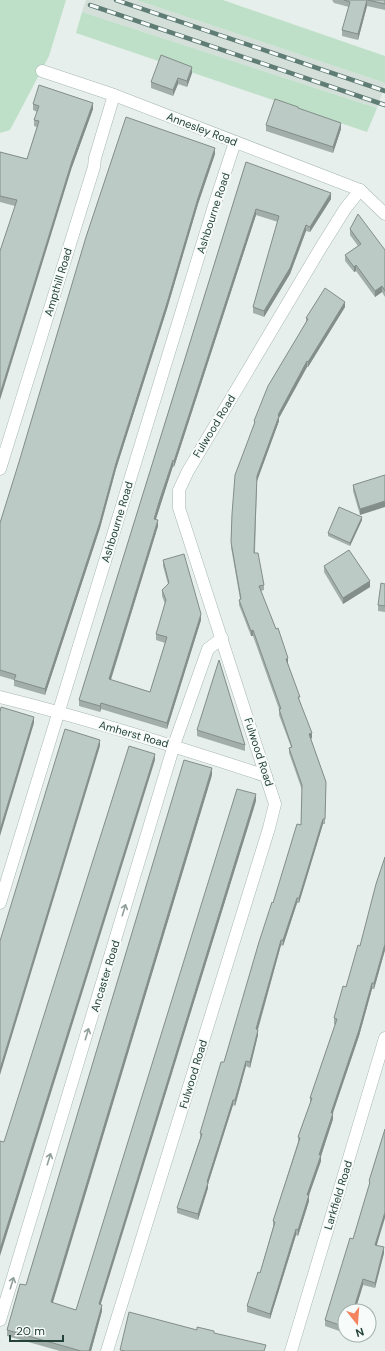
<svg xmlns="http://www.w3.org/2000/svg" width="385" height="1351" font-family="'DM Sans',sans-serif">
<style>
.built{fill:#d4dfda}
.green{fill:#bfe0c8}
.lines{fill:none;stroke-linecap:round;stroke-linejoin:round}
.minor-casing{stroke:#a8b8b2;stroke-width:13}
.minor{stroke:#fff;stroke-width:12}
.rail-casing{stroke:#5f7d75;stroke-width:4.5}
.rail{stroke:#f7fbf9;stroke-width:3;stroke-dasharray:9;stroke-linecap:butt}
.wall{fill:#a1aea9}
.shaded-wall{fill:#838d89}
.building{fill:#bbcac4;stroke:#838d89}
.oneway{stroke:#92a09c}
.labels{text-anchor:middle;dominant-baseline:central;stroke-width:4;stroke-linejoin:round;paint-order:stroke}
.street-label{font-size:11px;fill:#24423a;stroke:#f7fbf9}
</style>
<rect width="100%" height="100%" fill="#e6efeb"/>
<path class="built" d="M 86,0 L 136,0 L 385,83 L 385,85 L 377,108 L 82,12 Z"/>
<g class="green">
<path d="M 0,0 L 66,0 L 49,56 L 10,130 L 0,133 Z"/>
<path d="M 136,0 L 223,0 L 385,56 L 385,83 Z"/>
<path d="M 82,12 L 377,108 L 367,132 L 76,33 Z"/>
</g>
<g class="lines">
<defs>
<g id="minor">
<path d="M 42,71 L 114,95 L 360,190 L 385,214"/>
<path d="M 0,469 L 94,167 L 95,158 L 114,95"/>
<path d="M 0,697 C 90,719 178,747 266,776"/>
<path d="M 0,903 L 214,206 L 235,142"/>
<path d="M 0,1320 L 174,745 L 208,649 L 222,638"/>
<path d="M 107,1351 L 269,828 L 275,804 L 179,508 L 179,490 L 188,471 L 320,249 L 345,209 L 360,190"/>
<path d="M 291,1351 L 385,1038"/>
</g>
</defs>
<use href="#minor" class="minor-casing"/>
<use href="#minor" class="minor"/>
<defs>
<g id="rail">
<path d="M 116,0 L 385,91"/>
<path d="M 90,5 L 385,105"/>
</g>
</defs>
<use href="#rail" class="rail-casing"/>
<use href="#rail" class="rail"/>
</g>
<g class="wall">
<path d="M 332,0 L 385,0 L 385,10 L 367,6 L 358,40 L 342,36 L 342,30 L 349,7 L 334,3 Z"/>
<path d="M 192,73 L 187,87 L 178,84 L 173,96 L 151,88 L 151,82 Z"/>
<path d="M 33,104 L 93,109 L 72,167 L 15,206 L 0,202 L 0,152 L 27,159 L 37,127 L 34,126 L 34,120 L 37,112 L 33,110 Z"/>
<path d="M 298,108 L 341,129 L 333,153 L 266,131 L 266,125 Z"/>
<path d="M 215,154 L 198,204 L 167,309 L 116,469 L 100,528 L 45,695 L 14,686 L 14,680 L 0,676 L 0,523 Z"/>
<path d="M 246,162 L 331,199 L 310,232 L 306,231 L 290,274 L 264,317 L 253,313 L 253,307 L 278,222 L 256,215 L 174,467 L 173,466 L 156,519 L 158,526 L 111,680 L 150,692 L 165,643 L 156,640 L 156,634 L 165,604 L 162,596 L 162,590 L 168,584 L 163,566 L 163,560 L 201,620 L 167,729 L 101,709 L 100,712 L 79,706 L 79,700 Z"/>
<path d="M 350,229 L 385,250 L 385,297 L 382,292 L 375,297 L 356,271 L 354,272 L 345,261 L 345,255 L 358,246 L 350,235 Z"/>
<path d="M 345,307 L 308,367 L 307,367 L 279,418 L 279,421 L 257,481 L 255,553 L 264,585 L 264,590 L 261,591 L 288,664 L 312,738 L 311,739 L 326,782 L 325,824 L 323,824 L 299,903 L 297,903 L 283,946 L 281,945 L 258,1030 L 258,1035 L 250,1068 L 246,1066 L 235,1106 L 233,1105 L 208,1184 L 208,1188 L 198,1220 L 177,1213 L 177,1208 L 200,1138 L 200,1133 L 224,1062 L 273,903 L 301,825 L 302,790 L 289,753 L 289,748 L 291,747 L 279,715 L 279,709 L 253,636 L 251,636 L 239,605 L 239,600 L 240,599 L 231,547 L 232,514 L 254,425 L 254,421 L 306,322 L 306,318 Z"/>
<path d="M 385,475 L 360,515 L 353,491 L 353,485 Z"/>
<path d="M 362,520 L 350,546 L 328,536 L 328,533 Z"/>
<path d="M 324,566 L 370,587 L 343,604 L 324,572 Z"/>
<path d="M 385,584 L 385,612 L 378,611 L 378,605 Z"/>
<path d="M 197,730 L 245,745 L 245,751 L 197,736 Z"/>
<path d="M 212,775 L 52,1303 L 76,1310 L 256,801 L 100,1304 L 102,1311 L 91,1351 L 60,1351 L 7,1336 L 7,1330 L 26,1285 Z"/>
<path d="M 385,857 L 385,950 L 374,989 L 372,989 L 359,1036 L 333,1113 L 333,1119 L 321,1156 L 321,1161 L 309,1195 L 309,1201 L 298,1236 L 296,1235 L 270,1319 L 247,1312 L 247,1306 L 260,1273 L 273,1227 L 273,1221 L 298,1142 L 298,1137 L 310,1103 L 310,1098 L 335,1025 L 334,1024 L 334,1018 L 346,987 L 360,946 Z"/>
<path d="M 385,1129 L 377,1245 L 384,1253 L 375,1288 L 363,1285 L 355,1311 L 345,1311 L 345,1333 L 325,1326 L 325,1320 L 353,1239 L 369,1186 L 369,1181 Z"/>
</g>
<g class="shaded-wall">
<path d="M 367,0 L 367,6 L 358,40 L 358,34 Z"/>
<path d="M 192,67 L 192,73 L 187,87 L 187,81 Z"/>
<path d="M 178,78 L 178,84 L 173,96 L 173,90 Z"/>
<path d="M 93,103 L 93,109 L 72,167 L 0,400 L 0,394 L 72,161 Z"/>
<path d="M 341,123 L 341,129 L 333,153 L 333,147 Z"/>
<path d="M 215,148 L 215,154 L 198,204 L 167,309 L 116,469 L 100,528 L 45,695 L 45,689 L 116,463 L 198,198 Z"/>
<path d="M 331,193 L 331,199 L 310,232 L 310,227 Z"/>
<path d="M 256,209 L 256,215 L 174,467 L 174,461 Z"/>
<path d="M 306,225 L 306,231 L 290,274 L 264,317 L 264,311 Z"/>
<path d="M 356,265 L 356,271 L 354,272 L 354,267 Z"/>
<path d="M 382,286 L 382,292 L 375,297 L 375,291 Z"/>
<path d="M 345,302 L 345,307 L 308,367 L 308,362 Z"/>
<path d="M 307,361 L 307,367 L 279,418 L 279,421 L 257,481 L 257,476 L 278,415 Z"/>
<path d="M 173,460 L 173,466 L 154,525 L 154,519 Z"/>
<path d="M 385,501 L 385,507 L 360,515 L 360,509 Z"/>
<path d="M 362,517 L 362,520 L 350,546 L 350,543 Z"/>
<path d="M 158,520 L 158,526 L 109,685 L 109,679 Z"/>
<path d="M 370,581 L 370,587 L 343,604 L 343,598 Z"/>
<path d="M 201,614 L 201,620 L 167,729 L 167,723 Z"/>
<path d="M 253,630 L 253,636 L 251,636 L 251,631 Z"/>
<path d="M 288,658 L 288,664 L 286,665 L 286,659 Z"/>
<path d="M 101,703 L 101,709 L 100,712 L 100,706 Z"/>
<path d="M 34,717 L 34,723 L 0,836 L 0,830 Z"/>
<path d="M 312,733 L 312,738 L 309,739 L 309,734 Z"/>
<path d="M 100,740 L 100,746 L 0,1075 L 0,1069 Z"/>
<path d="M 155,754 L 155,760 L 0,1256 L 0,1249 Z"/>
<path d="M 212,768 L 212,775 L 51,1309 L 51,1302 Z"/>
<path d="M 256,794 L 256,801 L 99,1310 L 99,1304 Z"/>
<path d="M 323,819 L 323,824 L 299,903 L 299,898 Z"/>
<path d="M 297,898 L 297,903 L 283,946 L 283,940 Z"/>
<path d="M 281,940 L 281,945 L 256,1035 L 256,1029 Z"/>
<path d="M 385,944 L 385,950 L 374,989 L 374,983 Z"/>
<path d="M 372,983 L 372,989 L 359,1036 L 331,1118 L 331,1113 Z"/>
<path d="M 258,1030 L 258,1035 L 250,1068 L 250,1062 Z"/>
<path d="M 246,1061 L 246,1066 L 235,1106 L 235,1100 Z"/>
<path d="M 233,1100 L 233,1105 L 208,1184 L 208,1188 L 198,1220 L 198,1214 L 207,1182 Z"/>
<path d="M 333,1113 L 333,1119 L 321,1156 L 321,1161 L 307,1201 L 307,1195 L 319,1155 Z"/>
<path d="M 309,1195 L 309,1201 L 298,1236 L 298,1230 Z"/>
<path d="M 385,1212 L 385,1218 L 375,1251 L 375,1245 Z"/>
<path d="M 296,1229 L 296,1235 L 270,1319 L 270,1314 Z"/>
<path d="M 384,1247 L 384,1253 L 375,1288 L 375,1283 Z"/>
<path d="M 363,1279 L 363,1285 L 355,1311 L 353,1311 Z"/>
<path d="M 102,1305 L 102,1311 L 91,1351 L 89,1351 Z"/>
</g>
<g class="building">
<path d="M 344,0 L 367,0 L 358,34 L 342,30 L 350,2 Z"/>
<path d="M 368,0 L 385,0 L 385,4 Z"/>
<path d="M 161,55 L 192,67 L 187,81 L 178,78 L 173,90 L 151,82 Z"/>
<path d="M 39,85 L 93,103 L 72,161 L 0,394 L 0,251 L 17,200 L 0,196 L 0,152 L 27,159 L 39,121 L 34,120 L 39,106 L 33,104 Z"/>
<path d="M 275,99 L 298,107 L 298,108 L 341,123 L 333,147 L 266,125 Z"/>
<path d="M 126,117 L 215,148 L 198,198 L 167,303 L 116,463 L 100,522 L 45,689 L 14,680 L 16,675 L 0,670 L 0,523 L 19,462 L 86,237 Z"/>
<path d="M 246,162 L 331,193 L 310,227 L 306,225 L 290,268 L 264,311 L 253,307 L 279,216 L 256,209 L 174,461 L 173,460 L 159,502 L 154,519 L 158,520 L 109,679 L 150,692 L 167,637 L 156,634 L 166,600 L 162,590 L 169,583 L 163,560 L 184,554 L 201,614 L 167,723 L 101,703 L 100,706 L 79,700 Z"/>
<path d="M 358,214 L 385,250 L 385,291 L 382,286 L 375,291 L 356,265 L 354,267 L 345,255 L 361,244 L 350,229 Z"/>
<path d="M 325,288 L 345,302 L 308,362 L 307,361 L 278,415 L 279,416 L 257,476 L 254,553 L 258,553 L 264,585 L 259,586 L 276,629 L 278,628 L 288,658 L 286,659 L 300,697 L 298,697 L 312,733 L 309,734 L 326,782 L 325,819 L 323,819 L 299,898 L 297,898 L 283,940 L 281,940 L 256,1029 L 258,1030 L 250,1062 L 246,1061 L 235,1100 L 233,1100 L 207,1182 L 208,1183 L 198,1214 L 177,1208 L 202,1134 L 200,1133 L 221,1062 L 224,1062 L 259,942 L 272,902 L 273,903 L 297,824 L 301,825 L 302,785 L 289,748 L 292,747 L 279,709 L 281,709 L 253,630 L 251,631 L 239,600 L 241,599 L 231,542 L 232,514 L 235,475 L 255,422 L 254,421 L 268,386 L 308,319 L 306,318 Z"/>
<path d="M 385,475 L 385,501 L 360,509 L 353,485 Z"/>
<path d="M 339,507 L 362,517 L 350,543 L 328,533 Z"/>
<path d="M 349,550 L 370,581 L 343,598 L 324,566 Z"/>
<path d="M 381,583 L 385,584 L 385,606 L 378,605 Z"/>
<path d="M 219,660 L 245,745 L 197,730 Z"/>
<path d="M 1,707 L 34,717 L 0,830 L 0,712 Z"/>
<path d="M 65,729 L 100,740 L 0,1069 L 0,941 Z"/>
<path d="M 129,746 L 155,754 L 0,1249 L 0,1141 L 4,1142 Z"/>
<path d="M 184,760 L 212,768 L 51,1302 L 76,1310 L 237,789 L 256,794 L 99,1304 L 102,1305 L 89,1351 L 81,1351 L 7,1330 L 20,1284 L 26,1285 Z"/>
<path d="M 385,857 L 385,944 L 374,983 L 372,983 L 359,1030 L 331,1113 L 333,1113 L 319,1155 L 321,1155 L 307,1195 L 309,1195 L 298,1230 L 296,1229 L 270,1314 L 247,1306 L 258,1272 L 260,1273 L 275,1222 L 273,1221 L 300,1138 L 298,1137 L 312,1098 L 310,1098 L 337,1019 L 334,1018 L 343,986 L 346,987 L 358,945 L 360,946 L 376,884 Z"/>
<path d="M 385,1129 L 385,1212 L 375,1245 L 384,1247 L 375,1283 L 363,1279 L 353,1311 L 345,1311 L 345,1327 L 325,1320 L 350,1238 L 353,1239 L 370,1182 L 369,1181 Z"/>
<path d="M 129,1312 L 197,1330 L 197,1327 L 214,1331 L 214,1333 L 266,1345 L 264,1351 L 125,1351 L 120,1350 Z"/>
</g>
<defs><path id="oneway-shaft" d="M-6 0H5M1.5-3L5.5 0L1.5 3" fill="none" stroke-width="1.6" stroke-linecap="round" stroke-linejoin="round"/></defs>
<g class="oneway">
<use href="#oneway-shaft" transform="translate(124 910) rotate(-73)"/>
<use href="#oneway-shaft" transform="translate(87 1034) rotate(-73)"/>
<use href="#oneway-shaft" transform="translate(49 1159) rotate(-73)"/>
<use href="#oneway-shaft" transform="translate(12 1283) rotate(-73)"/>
</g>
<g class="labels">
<g class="street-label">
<text transform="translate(202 129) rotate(21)">Annesley Road</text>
<text transform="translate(213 213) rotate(-72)">Ashbourne Road</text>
<text transform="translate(58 282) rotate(-73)">Ampthill Road</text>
<text transform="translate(214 426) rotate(-59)">Fulwood Road</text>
<text transform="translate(117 522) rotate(-73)">Ashbourne Road</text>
<text transform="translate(134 734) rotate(16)">Amherst Road</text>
<text transform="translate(259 752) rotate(72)">Fulwood Road</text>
<text transform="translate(105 976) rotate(-73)">Ancaster Road</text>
<text transform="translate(193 1074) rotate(-73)">Fulwood Road</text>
<text transform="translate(338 1195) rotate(-73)">Larkfield Road</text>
</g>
</g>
<g transform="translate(357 1323) rotate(163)"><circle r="19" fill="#f7fbf9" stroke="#a3b1ad"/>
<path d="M0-3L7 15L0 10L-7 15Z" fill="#f4845f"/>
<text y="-6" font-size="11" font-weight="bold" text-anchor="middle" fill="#24423a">N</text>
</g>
<path d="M10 1335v6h53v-6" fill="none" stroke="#24423a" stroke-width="2"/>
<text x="16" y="1335" font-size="12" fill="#24423a" stroke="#f7fbf9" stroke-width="3" paint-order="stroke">20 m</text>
</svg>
